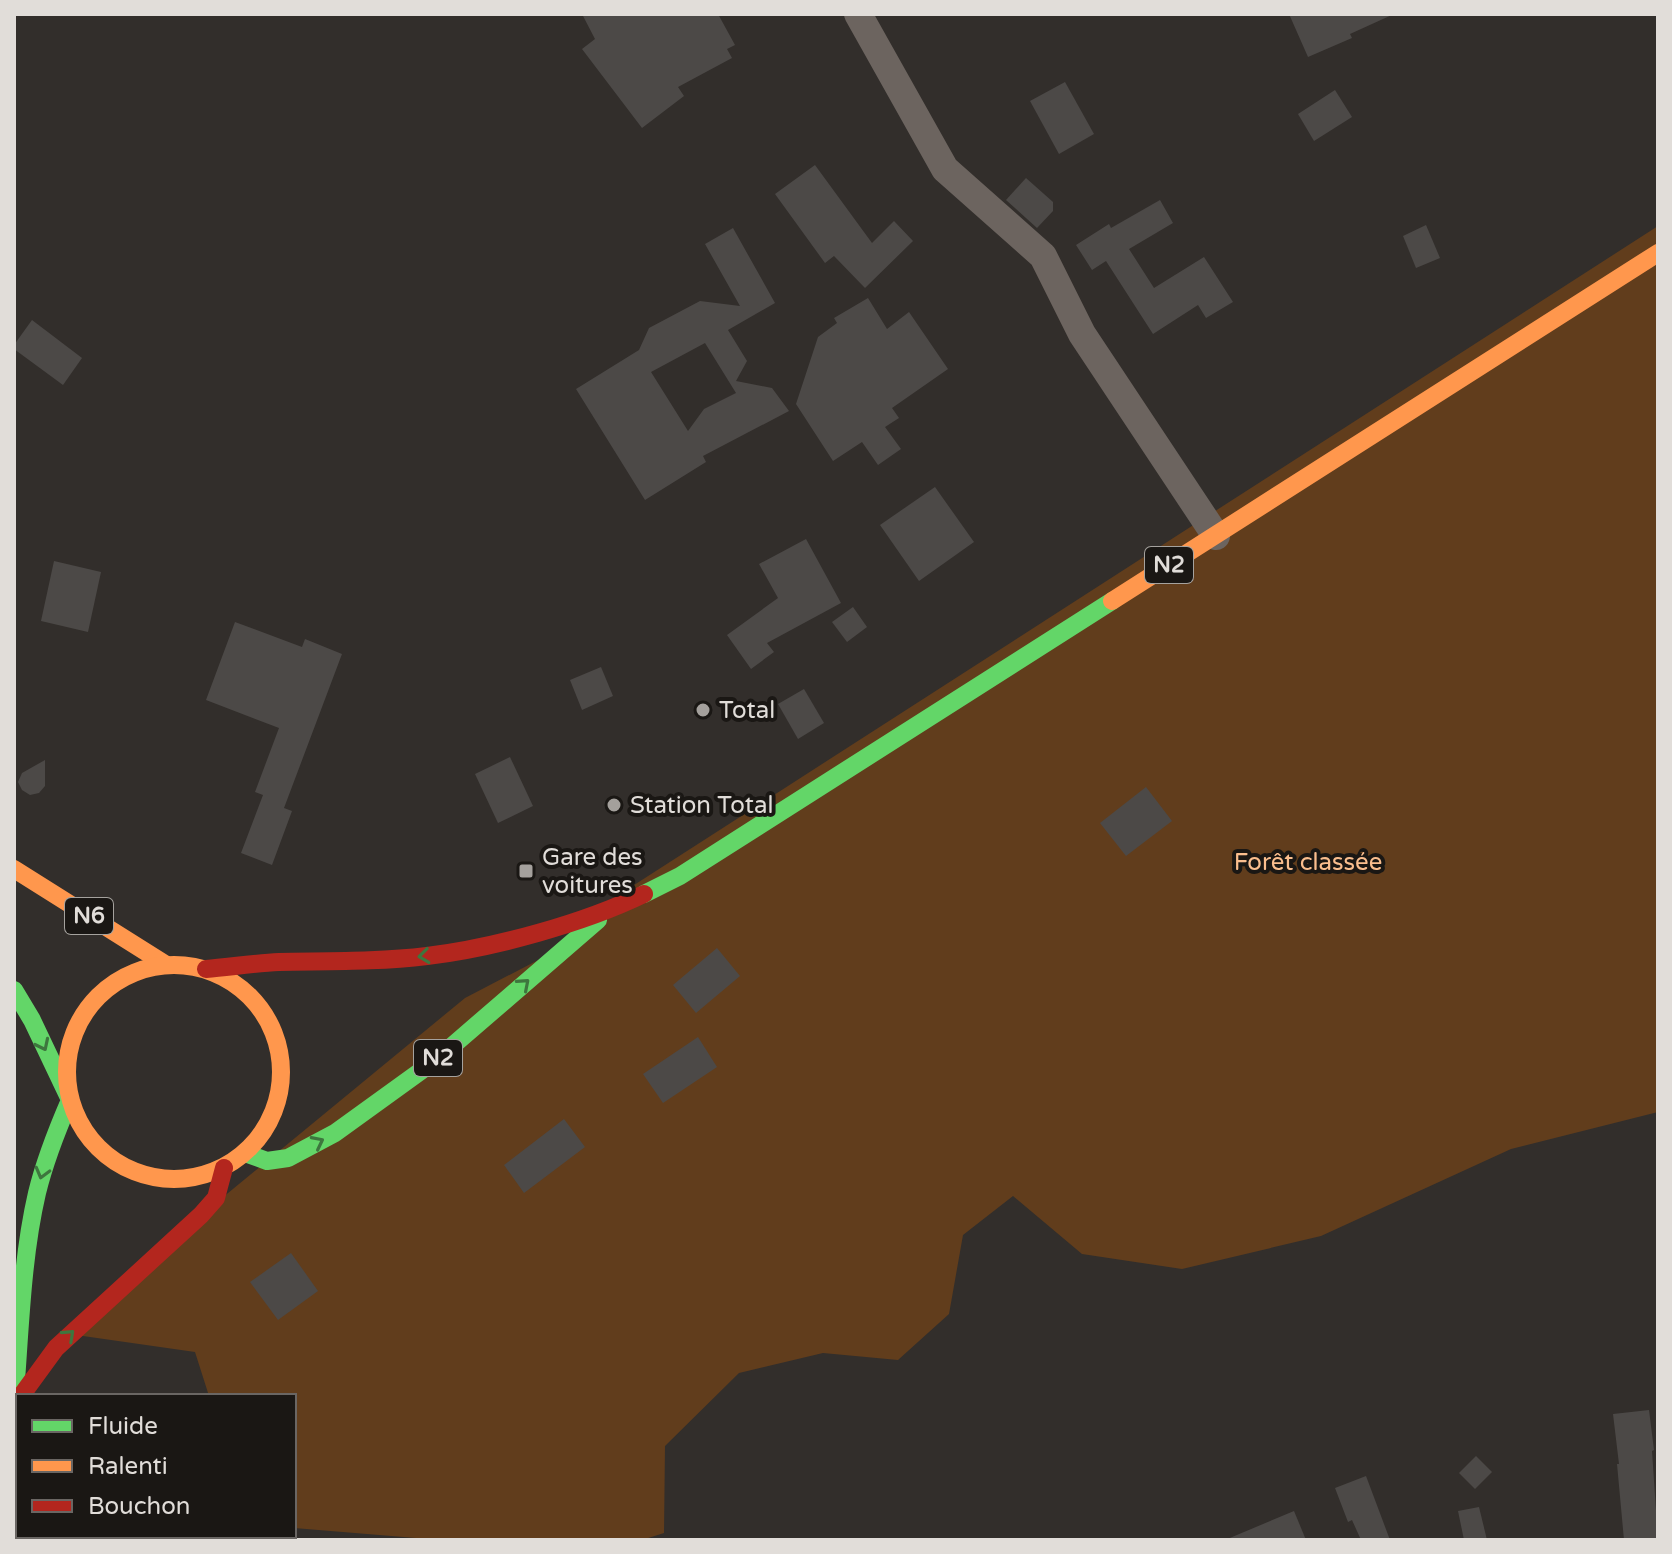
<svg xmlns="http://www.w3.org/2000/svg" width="1672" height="1554" font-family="'Varela Round',sans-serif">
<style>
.green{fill:#613d1c}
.building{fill:#4c4947;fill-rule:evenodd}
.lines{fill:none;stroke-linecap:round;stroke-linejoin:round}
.street{stroke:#6c645f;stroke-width:28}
.fast{stroke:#63d668;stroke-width:18}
.slow{stroke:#ff974d;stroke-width:18}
.jam{stroke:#b3261e;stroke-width:18}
.oneway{stroke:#3e763e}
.poi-dot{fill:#a4a09c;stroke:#1a1714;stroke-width:3}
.labels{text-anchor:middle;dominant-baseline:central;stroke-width:8;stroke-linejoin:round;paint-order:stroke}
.shield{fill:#1a1714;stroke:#a5a29e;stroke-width:2}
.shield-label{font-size:22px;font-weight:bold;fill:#e1ddd9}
.poi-label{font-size:24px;fill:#e1ddd9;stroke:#1a1714;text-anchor:start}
.park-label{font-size:24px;fill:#fabe8e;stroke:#1a1714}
</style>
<rect width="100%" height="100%" fill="#322e2b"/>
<path class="green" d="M 1658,226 L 1658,1112 L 1511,1149 L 1321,1236 L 1182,1269 L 1082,1254 L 1013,1196 L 963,1235 L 949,1314 L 898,1360 L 823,1353 L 739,1373 L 665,1446 L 664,1533 L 642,1540 L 440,1540 L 294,1528 L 294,1396 L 209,1396 L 195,1352 L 62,1333 L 126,1277 L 465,998 L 588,934 L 631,887 Z"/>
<g class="building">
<path d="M 582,14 L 718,14 L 735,45 L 727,49 L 732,58 L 678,87 L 684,96 L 642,128 L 582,49 L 595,39 Z"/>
<path d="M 1289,14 L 1394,14 L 1350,34 L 1352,38 L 1308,57 Z"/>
<path d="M 1065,82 L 1094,134 L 1059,154 L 1030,101 Z"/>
<path d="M 1335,90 L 1352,117 L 1314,141 L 1298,114 Z"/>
<path d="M 815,165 L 872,243 L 894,221 L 913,241 L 865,288 L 834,256 L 825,263 L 775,194 Z"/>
<path d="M 1026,178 L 1053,202 L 1053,211 L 1037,228 L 1006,200 Z"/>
<path d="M 1160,200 L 1173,223 L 1129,249 L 1154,288 L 1204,257 L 1233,302 L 1206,318 L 1198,305 L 1153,334 L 1106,261 L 1092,270 L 1076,245 L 1109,224 L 1111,228 Z"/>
<path d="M 1426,225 L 1440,258 L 1416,268 L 1403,236 Z"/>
<path d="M 733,228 L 775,303 L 728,330 L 747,361 L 736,381 L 772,388 L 789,411 L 703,456 L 706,462 L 645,500 L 576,389 L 639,350 L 649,328 L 700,301 L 740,306 L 705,244 ZM 705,343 L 736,393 L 704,409 L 688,431 L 651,372 Z"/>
<path d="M 868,298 L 887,329 L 909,312 L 948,369 L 892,408 L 899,418 L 885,427 L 901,449 L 878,465 L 862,442 L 833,461 L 796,404 L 818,337 L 837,323 L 834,318 Z"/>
<path d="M 32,320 L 82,358 L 63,385 L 14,349 L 14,345 Z"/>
<path d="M 935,487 L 974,542 L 919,581 L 880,525 Z"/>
<path d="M 806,539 L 841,603 L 767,643 L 774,652 L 751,669 L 727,635 L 778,598 L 759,564 Z"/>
<path d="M 54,561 L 101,572 L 88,632 L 41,621 Z"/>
<path d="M 853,607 L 867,627 L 847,642 L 832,622 Z"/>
<path d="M 235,622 L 302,647 L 305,639 L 342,654 L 284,808 L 292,811 L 272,865 L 241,853 L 263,795 L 255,792 L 279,728 L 206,700 Z"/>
<path d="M 601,667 L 613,696 L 582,710 L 570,680 Z"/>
<path d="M 804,689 L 824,723 L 798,739 L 778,704 Z"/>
<path d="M 510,757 L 533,806 L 498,823 L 475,774 Z"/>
<path d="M 45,760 L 45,786 L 39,793 L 30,795 L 22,790 L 18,782 L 22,773 Z"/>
<path d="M 1146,787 L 1172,821 L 1126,856 L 1100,823 Z"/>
<path d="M 717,948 L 740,976 L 696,1013 L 673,985 Z"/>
<path d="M 698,1037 L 717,1067 L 663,1103 L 643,1074 Z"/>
<path d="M 564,1119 L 585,1147 L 524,1193 L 504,1165 Z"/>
<path d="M 291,1253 L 318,1291 L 278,1320 L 250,1282 Z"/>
<path d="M 1649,1410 L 1654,1450 L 1652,1451 L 1658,1540 L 1624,1540 L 1617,1464 L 1619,1464 L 1613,1414 Z"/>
<path d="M 1476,1456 L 1492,1472 L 1475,1489 L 1459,1473 Z"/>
<path d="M 1366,1476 L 1390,1540 L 1361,1540 L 1352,1520 L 1348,1522 L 1335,1488 Z"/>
<path d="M 1479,1507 L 1487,1540 L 1464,1540 L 1458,1511 Z"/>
<path d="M 1294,1511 L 1306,1540 L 1225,1540 Z"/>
</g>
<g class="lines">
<path class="street" d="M 858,14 L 945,169 L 1043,256 L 1082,334 L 1216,536"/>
<g class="fast">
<path d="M 644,894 L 680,876 L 1112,601"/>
<path d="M 14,990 L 32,1020 L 70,1100 C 57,1130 45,1160 37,1193 C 21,1262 20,1336 14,1407"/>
<path d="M 245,1153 L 267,1161 L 288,1158 L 335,1133 L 436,1060 L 598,920"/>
</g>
<g class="slow">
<path d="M 1112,601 L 1658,253"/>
<path d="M 14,869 L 165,964"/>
<circle cx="174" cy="1072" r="107"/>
</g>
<g class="jam">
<path d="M 206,969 C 230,967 255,963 279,962 C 328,961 378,962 427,956 C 494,948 584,923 644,894"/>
<path d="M 21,1396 L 56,1348 L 201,1215 L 216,1198 L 224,1168"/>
</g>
</g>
<defs><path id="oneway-chevron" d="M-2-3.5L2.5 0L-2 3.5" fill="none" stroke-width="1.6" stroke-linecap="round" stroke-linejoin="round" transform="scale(2)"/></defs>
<g class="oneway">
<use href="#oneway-chevron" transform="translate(424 956) rotate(173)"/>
<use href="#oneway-chevron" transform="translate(524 984) rotate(-41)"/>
<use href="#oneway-chevron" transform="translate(43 1045) rotate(64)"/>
<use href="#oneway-chevron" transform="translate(318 1142) rotate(-27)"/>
<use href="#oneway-chevron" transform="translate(42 1173) rotate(105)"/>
<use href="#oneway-chevron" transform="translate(69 1335) rotate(-43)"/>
</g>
<g class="poi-dot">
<circle cx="703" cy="710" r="8"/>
<circle cx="614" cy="805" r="8"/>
<rect x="518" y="863" width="16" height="16" rx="4"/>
</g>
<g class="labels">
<g class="shield">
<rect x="1145" y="547" width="48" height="36" rx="6"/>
<rect x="65" y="898" width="48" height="36" rx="6"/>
<rect x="414" y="1040" width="48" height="36" rx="6"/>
</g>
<g class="shield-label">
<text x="1169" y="565">N2</text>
<text x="89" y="916">N6</text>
<text x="438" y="1058">N2</text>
</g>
<g class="poi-label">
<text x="719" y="710">Total</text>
<text x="630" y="805">Station Total</text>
<text x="542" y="857">Gare des<tspan x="542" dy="28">voitures</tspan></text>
</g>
<g class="park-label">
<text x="1308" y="862">Forêt classée</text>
</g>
</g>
<rect width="1672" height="1554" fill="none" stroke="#e1ddd9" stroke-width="32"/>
<rect x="16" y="1394" width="280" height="144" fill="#1a1714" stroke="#6a6663" stroke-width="2"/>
<rect x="32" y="1420" width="40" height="12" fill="#63d668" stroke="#6a6663" stroke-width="2"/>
<text x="88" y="1434" font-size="24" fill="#e1ddd9">Fluide</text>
<rect x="32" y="1460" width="40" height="12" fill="#ff974d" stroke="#6a6663" stroke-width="2"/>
<text x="88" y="1474" font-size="24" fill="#e1ddd9">Ralenti</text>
<rect x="32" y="1500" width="40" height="12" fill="#b3261e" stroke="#6a6663" stroke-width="2"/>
<text x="88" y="1514" font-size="24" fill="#e1ddd9">Bouchon</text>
</svg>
